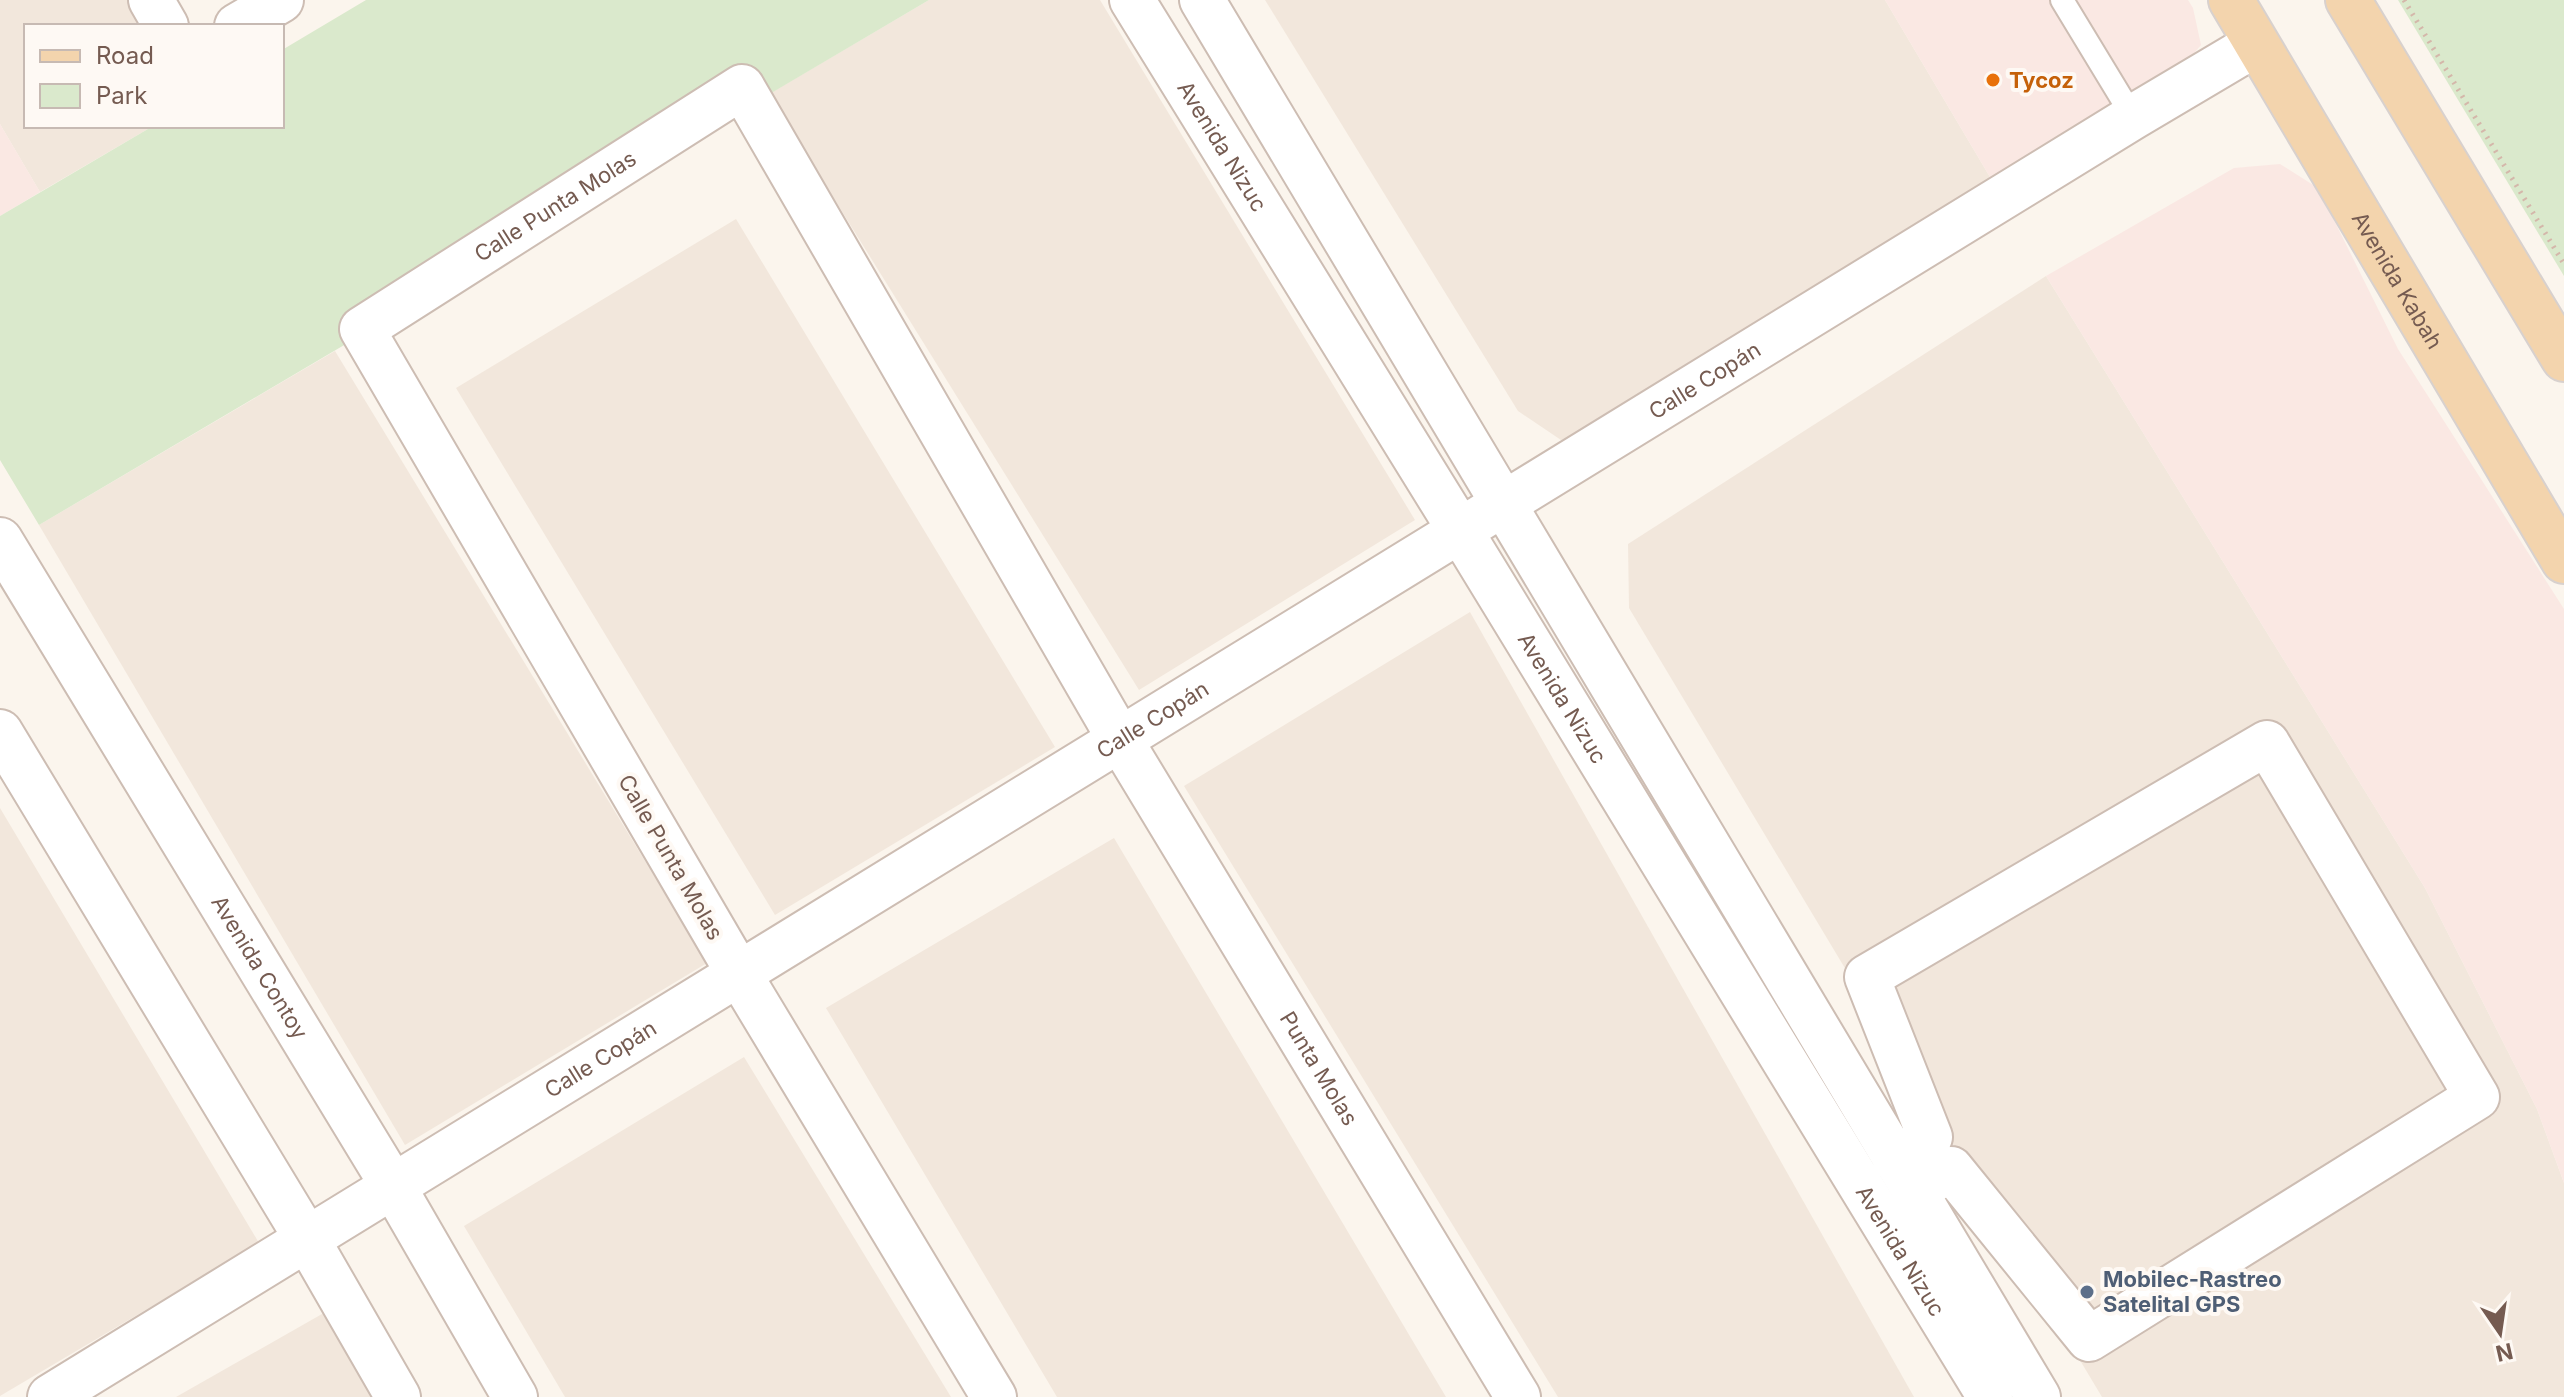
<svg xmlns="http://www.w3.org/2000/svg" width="2564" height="1397" font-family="Inter,sans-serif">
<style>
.residential{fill:#f2e7dc}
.commercial{fill:#fae8e3}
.green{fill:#dae9cc}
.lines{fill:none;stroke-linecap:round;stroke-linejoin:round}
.service-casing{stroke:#cdbdb3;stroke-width:26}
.minor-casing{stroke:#cdbdb3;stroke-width:48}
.tertiary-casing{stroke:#cdbdb3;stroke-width:48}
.primary-casing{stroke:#d8d1ce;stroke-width:48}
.path{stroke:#d4b7aa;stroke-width:5;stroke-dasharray:2 6;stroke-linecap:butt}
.service{stroke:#fff;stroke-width:22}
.minor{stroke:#fff;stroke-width:44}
.tertiary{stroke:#fff;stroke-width:44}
.primary{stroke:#f3d4ad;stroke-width:44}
.food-dot{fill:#e8710a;stroke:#fef9f4;stroke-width:3}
.service-dot{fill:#5c6f8a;stroke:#fef9f4;stroke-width:3}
.labels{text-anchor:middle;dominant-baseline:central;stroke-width:8;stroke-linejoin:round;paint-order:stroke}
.food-label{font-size:22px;font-weight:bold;fill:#c56008;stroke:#fef9f4;text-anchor:start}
.street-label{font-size:22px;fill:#755b51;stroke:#fef9f4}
.service-label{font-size:22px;font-weight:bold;fill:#4e5e75;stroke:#fef9f4;text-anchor:start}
</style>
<rect width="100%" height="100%" fill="#fbf5ed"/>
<g class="residential">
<path d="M 0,0 L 136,0 L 152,26 L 26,26 L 26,126 L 153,126 L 40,192 L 0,124 Z"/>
<path d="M 929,0 L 1100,0 L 1415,520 L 1139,690 L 769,94 Z"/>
<path d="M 1265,0 L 1885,0 L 2003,199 L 1606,429 L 1561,440 L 1518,411 Z"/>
<path d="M 736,219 L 1055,747 L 775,915 L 456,388 Z"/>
<path d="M 2046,276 L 2425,888 L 2537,1109 L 2564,1183 L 2564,1397 L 2102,1397 L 1629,608 L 1628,544 Z"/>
<path d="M 335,351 L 707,963 L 405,1145 L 39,525 Z"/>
<path d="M 1470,612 L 1914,1397 L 1558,1397 L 1184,786 Z"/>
<path d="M 0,808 L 259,1243 L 0,1396 Z"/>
<path d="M 1114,838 L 1446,1397 L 1057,1397 L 826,1008 Z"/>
<path d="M 744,1057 L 951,1397 L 565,1397 L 464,1226 Z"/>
<path d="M 329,1310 L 379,1397 L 176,1397 Z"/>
</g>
<g class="commercial">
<path d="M 1885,0 L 2188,0 L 2193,8 L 2201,45 L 2159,94 L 2003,199 Z"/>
<path d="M 0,124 L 40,192 L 0,216 Z"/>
<path d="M 2280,164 L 2318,188 L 2398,349 L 2564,609 L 2564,1183 L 2537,1109 L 2425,888 L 2046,276 L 2234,168 Z"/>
</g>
<g class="green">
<path d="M 366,0 L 929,0 L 39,525 L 0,460 L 0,216 L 153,126 L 282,126 L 282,50 Z"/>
<path d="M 2398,0 L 2564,0 L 2564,276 Z"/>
</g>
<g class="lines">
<defs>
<path id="service" d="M 2062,0 L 2133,117"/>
<g id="minor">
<path d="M 151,0 L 166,26"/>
<path d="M 237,26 L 281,0"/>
<path d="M 1895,1160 L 1930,1137 L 1867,977 L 2267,743 L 2477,1097 L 2089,1339 L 1951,1169 L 1914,1191"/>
<path id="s1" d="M 50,1397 L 2133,117 L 2256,44"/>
<path id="s2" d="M 994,1397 L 739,974 L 362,329 L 742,87 L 1119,738 L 1518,1397"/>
</g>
<g id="tertiary">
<path id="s3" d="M 1132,0 L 1461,532 L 1990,1397"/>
<path d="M 1202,0 L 2038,1397"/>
<path id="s4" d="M 0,540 L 393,1186 L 515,1397"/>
<path d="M 0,732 L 307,1239 L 398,1397"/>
</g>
<g id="primary">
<path id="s5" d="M 2231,0 L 2564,561"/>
<path d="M 2348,0 L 2564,359"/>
</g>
</defs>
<use href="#service" class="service-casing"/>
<use href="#minor" class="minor-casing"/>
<use href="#tertiary" class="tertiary-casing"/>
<use href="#primary" class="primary-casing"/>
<path class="path" d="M 2404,0 L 2564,264"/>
<use href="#service" class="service"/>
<use href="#minor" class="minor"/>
<use href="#tertiary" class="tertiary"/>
<use href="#primary" class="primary"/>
</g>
<circle class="food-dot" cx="1993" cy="80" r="8"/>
<circle class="service-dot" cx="2087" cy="1292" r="8"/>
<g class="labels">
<g class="food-label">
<text x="2009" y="80">Tycoz</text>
</g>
<g class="street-label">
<text stroke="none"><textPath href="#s3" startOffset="172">Avenida Nizuc</textPath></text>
<text stroke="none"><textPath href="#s2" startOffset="1470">Calle Punta Molas</textPath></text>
<text stroke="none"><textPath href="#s5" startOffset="326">Avenida Kabah</textPath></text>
<text stroke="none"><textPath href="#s1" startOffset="1942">Calle Copán</textPath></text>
<text stroke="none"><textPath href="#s3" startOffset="820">Avenida Nizuc</textPath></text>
<text stroke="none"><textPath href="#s1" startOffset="1294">Calle Copán</textPath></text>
<text transform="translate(671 857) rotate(60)">Calle Punta Molas</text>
<text stroke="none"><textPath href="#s4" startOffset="500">Avenida Contoy</textPath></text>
<text stroke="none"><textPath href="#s1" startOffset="646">Calle Copán</textPath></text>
<text stroke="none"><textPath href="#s2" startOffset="2830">Punta Molas</textPath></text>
<text stroke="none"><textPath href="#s3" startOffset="1468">Avenida Nizuc</textPath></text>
</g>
<g class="service-label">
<text x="2103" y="1279">Mobilec-Rastreo<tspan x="2103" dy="25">Satelital GPS</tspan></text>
</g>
</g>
<rect x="24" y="24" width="260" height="104" fill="#fef9f4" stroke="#c7bab3" stroke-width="2"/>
<rect x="40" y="50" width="40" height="12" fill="#f3d4ad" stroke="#c7bab3" stroke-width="2"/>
<text x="96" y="64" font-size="24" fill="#755b51">Road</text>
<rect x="40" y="84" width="40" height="24" fill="#dae9cc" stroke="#c7bab3" stroke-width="2"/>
<text x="96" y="104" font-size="24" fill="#755b51">Park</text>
<g transform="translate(2500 1333) rotate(167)" stroke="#fef9f4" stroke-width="6" paint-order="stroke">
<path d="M0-6L14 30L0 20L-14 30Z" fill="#755b51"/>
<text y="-12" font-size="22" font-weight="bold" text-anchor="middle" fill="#755b51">N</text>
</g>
</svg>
